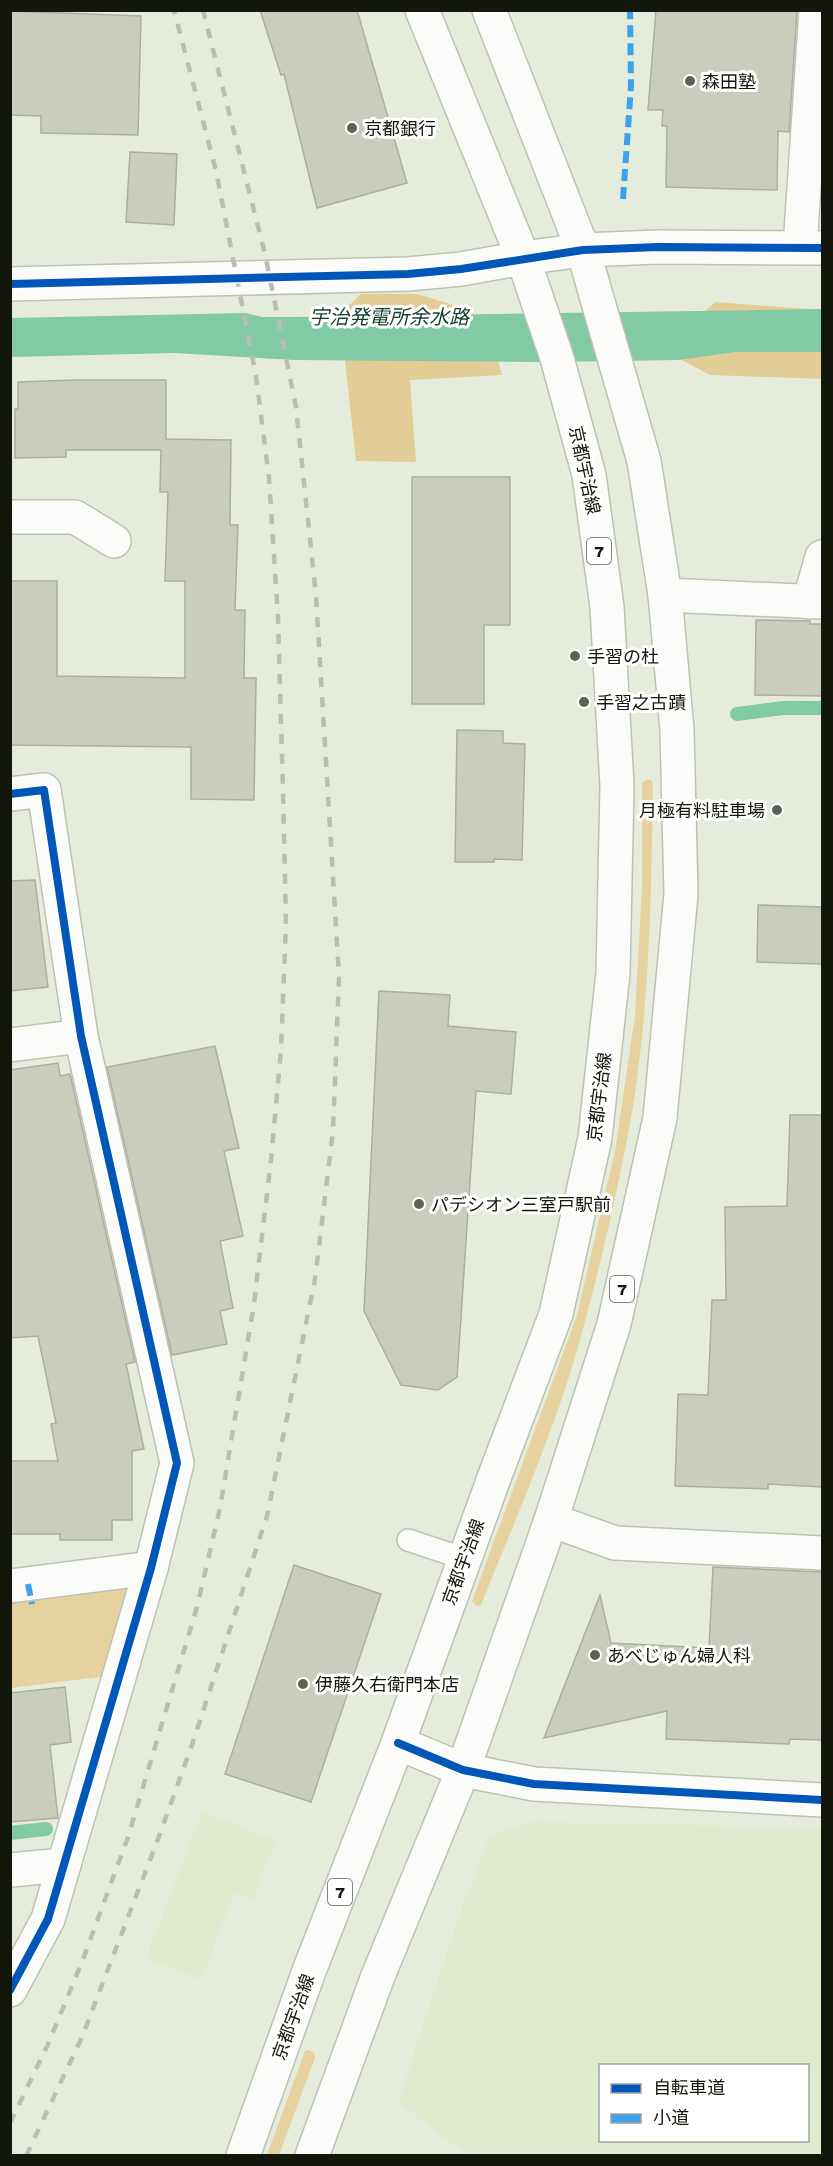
<svg xmlns="http://www.w3.org/2000/svg" width="833" height="2166" font-family="'Work Sans','Noto Sans JP',sans-serif">
<style>
.built{fill:#e0eacd;fill-rule:evenodd}
.green{fill:#e5d29f}
.forest{fill:#e3cd96}
.water{fill:#82caa5}
.lines{fill:none;stroke-linecap:round;stroke-linejoin:round}
.stream{stroke:#82caa5;stroke-width:14}
.building{fill:#caccbe;stroke:#acaea0;stroke-width:1.5}
.lane-casing{stroke:#bdc2b4;stroke-width:24}
.street-casing{stroke:#bdc2b4;stroke-width:36}
.secondary-casing{stroke:#bdc2b4;stroke-width:36}
.primary-casing{stroke:#bdc2b4;stroke-width:36}
.lane{stroke:#fbfcfa;stroke-width:21}
.street{stroke:#fbfcfa;stroke-width:33}
.secondary{stroke:#fbfcfa;stroke-width:33}
.primary{stroke:#fbfcfa;stroke-width:33}
.rail{stroke:#babcb7;stroke-width:4.5;stroke-dasharray:10 10;stroke-linecap:butt}
.quiet{stroke:#3da2e9;stroke-width:6;stroke-dasharray:12 6;stroke-linecap:butt}
.cycleway-casing{stroke:#fff;stroke-width:11}
.cycleway{stroke:#0057b8;stroke-width:8}
.poi-dot{fill:#5d6254;stroke:#fff;stroke-width:2}
.labels{text-anchor:middle;dominant-baseline:central;stroke-width:6;stroke-linejoin:round;paint-order:stroke}
.shield{fill:#fff;stroke:#5a5d54;stroke-width:1.5}
.shield-label{font-size:16px;font-weight:bold;fill:#13170b}
.poi-label{font-size:18px;fill:#13170b;stroke:#fff;text-anchor:start}
.street-label{font-size:18px;fill:#13170b;stroke:#fff}
.water-label{font-size:20px;font-style:italic;fill:#133f2c;stroke:#fff}
</style>
<rect width="100%" height="100%" fill="#e6ecdb"/>
<g class="built">
<path d="M 202,1812 L 276,1840 L 252,1900 L 234,1893 L 202,1980 L 146,1958 Z"/>
<path d="M 532,1822 L 822,1828 L 822,2155 L 467,2155 L 398,2102 L 463,1904 L 490,1836 ZM 600,2066 L 808,2066 L 808,2140 L 600,2140 Z"/>
</g>
<g class="green">
<path d="M 646,780 L 651,780 L 653,783 C 651,900 650,1020 628,1135 C 613,1212 595,1289 573,1364 C 548,1446 513,1525 481,1605 L 477,1606 L 472,1601 L 577,1315 L 615,1151 L 635,1016 L 642,887 L 642,783 Z"/>
<path d="M 127,1585 L 107,1676 L 11,1688 L 10,1599 Z"/>
<path d="M 309,2050 L 314,2053 L 315,2058 L 279,2155 L 267,2155 L 305,2051 Z"/>
</g>
<g class="forest">
<path d="M 361,294 L 417,294 L 457,306 L 492,340 L 502,375 L 410,380 L 416,462 L 356,461 L 340,314 Z"/>
<path d="M 715,302 L 822,310 L 822,379 L 710,375 L 680,359 L 703,313 Z"/>
</g>
<path class="water" d="M 822,309 L 822,352 L 735,352 L 679,360 L 550,362 L 295,360 L 174,353 L 11,357 L 10,318 L 245,313 L 262,317 L 294,317 Z"/>
<g class="lines">
<g class="stream">
<path d="M 737,714 L 783,708 L 822,708"/>
<path d="M 10,1833 L 46,1829"/>
</g>
</g>
<g class="building">
<path d="M 260,10 L 357,10 L 407,183 L 317,208 L 284,74 L 281,75 Z"/>
<path d="M 656,10 L 797,10 L 789,132 L 778,131 L 777,190 L 666,187 L 667,126 L 662,126 L 663,110 L 648,110 Z"/>
<path d="M 10,11 L 141,16 L 138,135 L 41,133 L 41,116 L 10,115 Z"/>
<path d="M 130,152 L 177,154 L 174,225 L 126,222 Z"/>
<path d="M 75,380 L 166,380 L 166,439 L 231,440 L 230,525 L 238,525 L 235,610 L 245,610 L 244,678 L 256,678 L 254,800 L 191,799 L 191,747 L 10,745 L 10,581 L 57,581 L 57,676 L 185,678 L 185,581 L 165,581 L 168,492 L 160,492 L 161,450 L 66,450 L 66,457 L 15,458 L 15,409 L 18,409 L 18,382 Z"/>
<path d="M 412,477 L 510,477 L 510,625 L 484,625 L 484,704 L 412,704 Z"/>
<path d="M 756,620 L 810,621 L 810,624 L 822,624 L 822,696 L 755,695 Z"/>
<path d="M 457,730 L 503,731 L 503,743 L 525,744 L 522,860 L 494,859 L 494,862 L 455,862 Z"/>
<path d="M 35,880 L 48,987 L 10,991 L 10,881 Z"/>
<path d="M 758,905 L 822,907 L 822,964 L 757,962 Z"/>
<path d="M 379,991 L 450,995 L 448,1026 L 516,1032 L 511,1094 L 476,1091 L 457,1377 L 438,1390 L 401,1385 L 364,1311 Z"/>
<path d="M 215,1046 L 239,1148 L 224,1151 L 243,1236 L 220,1241 L 233,1308 L 220,1311 L 227,1344 L 172,1355 L 107,1067 Z"/>
<path d="M 58,1063 L 60,1076 L 70,1074 L 135,1362 L 126,1364 L 144,1449 L 132,1451 L 132,1520 L 112,1520 L 112,1540 L 60,1540 L 60,1534 L 10,1534 L 10,1461 L 58,1461 L 51,1424 L 56,1423 L 38,1336 L 10,1338 L 10,1070 Z"/>
<path d="M 790,1115 L 822,1115 L 822,1487 L 768,1484 L 768,1489 L 675,1486 L 678,1394 L 708,1395 L 712,1300 L 726,1300 L 725,1207 L 787,1206 Z"/>
<path d="M 294,1565 L 381,1594 L 311,1802 L 225,1774 Z"/>
<path d="M 713,1567 L 822,1572 L 822,1740 L 790,1739 L 789,1744 L 666,1739 L 667,1711 L 544,1738 L 600,1595 L 611,1643 L 709,1648 Z"/>
<path d="M 65,1687 L 71,1742 L 50,1745 L 58,1818 L 10,1822 L 10,1693 Z"/>
</g>
<g class="lines">
<defs>
<path id="lane" d="M 408,1540 L 465,1559"/>
<g id="street">
<path d="M 800,247 L 816,10"/>
<path d="M 10,284 L 408,274 L 461,269 L 523,258"/>
<path d="M 10,517 L 75,517 L 114,541"/>
<path d="M 665,595 L 822,602"/>
<path d="M 809,602 L 822,557"/>
<path d="M 10,794 L 44,790 L 81,1036 L 177,1463 L 151,1568 L 48,1919 L 10,1990"/>
<path d="M 10,1045 L 81,1036"/>
<path d="M 551,1520 L 615,1543 L 822,1553"/>
<path d="M 10,1586 L 151,1568"/>
<path d="M 398,1743 L 463,1770 L 534,1784 L 822,1800"/>
<path d="M 10,1870 L 64,1865"/>
</g>
<path id="secondary" d="M 523,258 L 583,250 L 658,247 L 822,248"/>
<g id="primary">
<path d="M 243,2156 L 309,1971 L 398,1743 L 494,1478 L 556,1314 L 595,1138 L 613,973 L 617,786 L 607,607 L 589,475 L 557,358 L 523,258 L 422,10"/>
<path d="M 312,2156 L 378,1976 L 463,1770 L 551,1520 L 614,1324 L 660,1118 L 681,894 L 677,730 L 665,595 L 644,461 L 583,250 L 489,10"/>
</g>
</defs>
<use href="#lane" class="lane-casing"/>
<use href="#street" class="street-casing"/>
<use href="#secondary" class="secondary-casing"/>
<use href="#primary" class="primary-casing"/>
<use href="#lane" class="lane"/>
<use href="#street" class="street"/>
<use href="#secondary" class="secondary"/>
<use href="#primary" class="primary"/>
<g class="rail">
<path d="M 10,2123 L 48,2044 L 82,1962 L 128,1837 L 197,1607 L 220,1508 L 254,1304 L 271,1160 L 281,1050 L 286,924 L 283,790 L 278,618 L 269,478 L 256,376 L 216,171 L 174,10"/>
<path d="M 26,2156 L 82,2037 L 158,1839 L 192,1745 L 267,1516 L 315,1279 L 333,1131 L 339,977 L 316,596 L 296,407 L 265,254 L 203,10"/>
</g>
<g class="quiet">
<path d="M 623,199 L 631,86 L 630,10"/>
<path d="M 28,1584 L 32,1604"/>
</g>
<defs>
<g id="cycleway">
<path d="M 10,284 L 408,274 L 461,269 L 583,250 L 658,247 L 822,248"/>
<path d="M 10,794 L 44,790 L 81,1036 L 177,1463 L 151,1568 L 48,1919 L 10,1990"/>
<path d="M 398,1743 L 463,1770 L 534,1784 L 822,1800"/>
</g>
</defs>
<use href="#cycleway" class="cycleway-casing"/>
<use href="#cycleway" class="cycleway"/>
</g>
<g class="poi-dot">
<circle cx="690" cy="81" r="6"/>
<circle cx="352" cy="128" r="6"/>
<circle cx="575" cy="656" r="6"/>
<circle cx="584" cy="702" r="6"/>
<circle cx="777" cy="810" r="6"/>
<circle cx="419" cy="1204" r="6"/>
<circle cx="595" cy="1655" r="6"/>
<circle cx="303" cy="1684" r="6"/>
</g>
<g class="labels">
<g class="shield">
<rect x="587" y="538" width="24" height="26" rx="4.5"/>
<rect x="610" y="1276" width="24" height="26" rx="4.5"/>
<rect x="328" y="1879" width="24" height="26" rx="4.5"/>
</g>
<g class="shield-label">
<text x="599" y="551">7</text>
<text x="622" y="1289">7</text>
<text x="340" y="1892">7</text>
</g>
<g class="poi-label">
<text x="702" y="81">森田塾</text>
<text x="364" y="128">京都銀行</text>
<text x="587" y="656">手習の杜</text>
<text x="596" y="702">手習之古蹟</text>
<text x="765" y="810" text-anchor="end">月極有料駐車場</text>
<text x="431" y="1204">パデシオン三室戸駅前</text>
<text x="607" y="1655">あべじゅん婦人科</text>
<text x="315" y="1684">伊藤久右衛門本店</text>
</g>
<g class="street-label">
<text transform="translate(585 470) rotate(78)">京都宇治線</text>
<text transform="translate(599 1097) rotate(-83)">京都宇治線</text>
<text transform="translate(463 1562) rotate(-70)">京都宇治線</text>
<text transform="translate(293 2017) rotate(-70)">京都宇治線</text>
</g>
<g class="water-label">
<text x="389" y="317">宇治発電所余水路</text>
</g>
</g>
<rect width="833" height="2166" fill="none" stroke="#13170b" stroke-width="24"/>
<rect x="599" y="2064" width="210" height="78" fill="#ffffff" stroke="#a1a29d" stroke-width="1.5"/>
<rect x="611" y="2084" width="30" height="9" fill="#0057b8" stroke="#a1a29d" stroke-width="1.5"/>
<text x="653" y="2094" font-size="18" fill="#13170b">自転車道</text>
<rect x="611" y="2114" width="30" height="9" fill="#3da2e9" stroke="#a1a29d" stroke-width="1.5"/>
<text x="653" y="2124" font-size="18" fill="#13170b">小道</text>
</svg>
